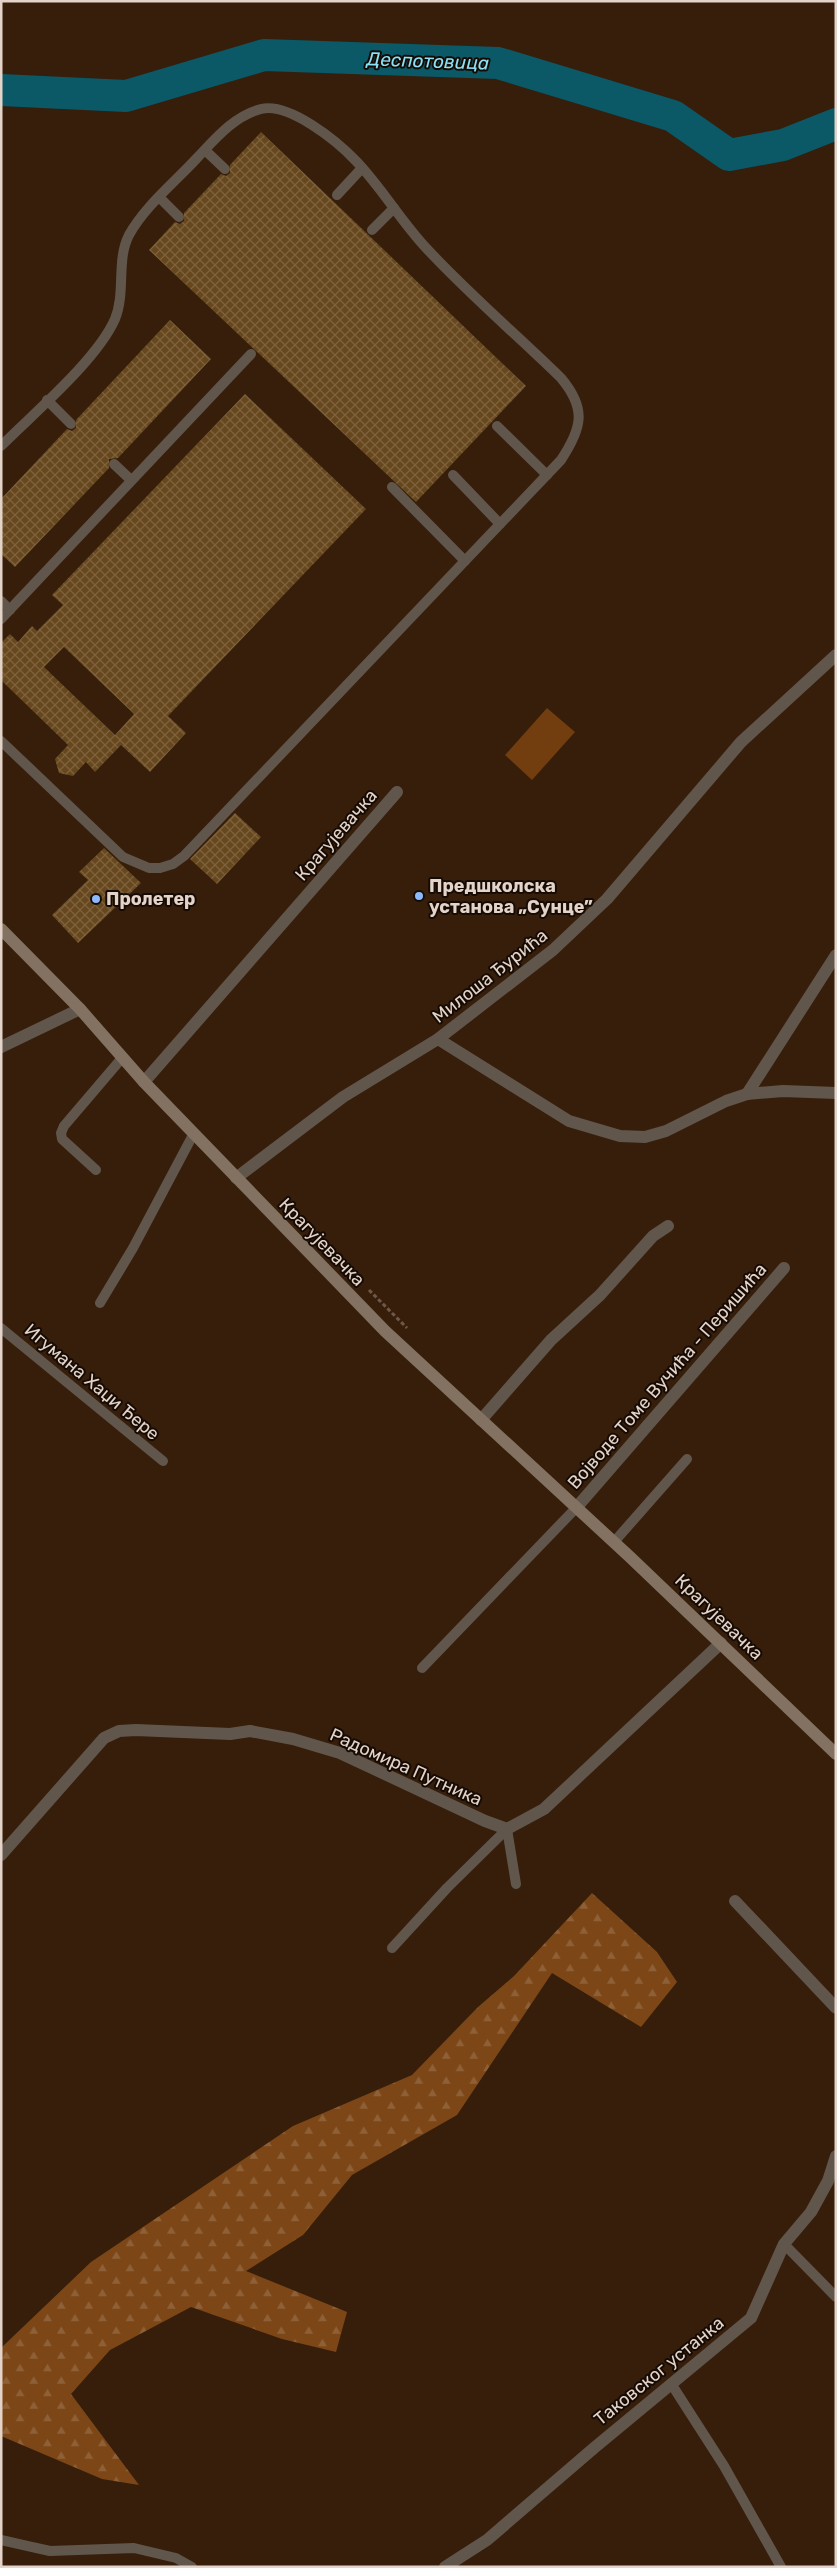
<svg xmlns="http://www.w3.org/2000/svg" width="837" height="2568" font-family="Rubik,sans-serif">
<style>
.forest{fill:url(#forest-firs)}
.garden{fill:#723d0f}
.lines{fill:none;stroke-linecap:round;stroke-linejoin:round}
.river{stroke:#0b5867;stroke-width:32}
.building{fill:url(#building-cross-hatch);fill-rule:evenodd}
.path{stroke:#6e5848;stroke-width:3;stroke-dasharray:4 2.5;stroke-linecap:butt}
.lane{stroke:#61564c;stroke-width:10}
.street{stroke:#61564c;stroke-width:12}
.secondary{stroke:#837261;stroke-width:12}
.poi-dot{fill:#8bb9fc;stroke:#160b04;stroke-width:2}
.labels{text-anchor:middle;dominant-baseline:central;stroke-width:4;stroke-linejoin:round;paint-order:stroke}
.street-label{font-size:18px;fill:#e3d3c8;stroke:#160b04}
.poi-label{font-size:18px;font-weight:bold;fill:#e3d3c8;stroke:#160b04;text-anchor:start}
.water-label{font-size:19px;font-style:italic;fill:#8ae2f7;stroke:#160b04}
</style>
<defs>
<pattern id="forest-firs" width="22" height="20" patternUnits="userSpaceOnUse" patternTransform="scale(1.25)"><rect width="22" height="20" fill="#7c4617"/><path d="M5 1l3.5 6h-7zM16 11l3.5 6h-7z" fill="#8e6037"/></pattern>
<pattern id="building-cross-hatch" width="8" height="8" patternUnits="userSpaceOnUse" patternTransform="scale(1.25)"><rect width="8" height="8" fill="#67481e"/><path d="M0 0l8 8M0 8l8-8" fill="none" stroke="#7d623d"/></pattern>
</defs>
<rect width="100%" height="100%" fill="#361e0b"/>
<path class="forest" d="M 592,1893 L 657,1952 L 677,1982 L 641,2027 L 552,1973 L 457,2115 L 352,2175 L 303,2235 L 246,2271 L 347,2312 L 336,2352 L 282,2339 L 191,2307 L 110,2350 L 71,2394 L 139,2485 L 102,2479 L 1,2436 L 1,2348 L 91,2262 L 293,2126 L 412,2075 L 478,2007 L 514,1976 Z"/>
<path class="garden" d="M 547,708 L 575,732 L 532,780 L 505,755 Z"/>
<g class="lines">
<path class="river" d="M 1,90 L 126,96 L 264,55 L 498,63 L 673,116 L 729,155 L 783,145 L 836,124"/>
</g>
<g class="building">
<path d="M 261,132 L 526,386 L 416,502 L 149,250 L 175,222 L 180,224 L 184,221 L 184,213 L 221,174 L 226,176 L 230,173 L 230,165 Z"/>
<path d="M 170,320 L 211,359 L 118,458 L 109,459 L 109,468 L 15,567 L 1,554 L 1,499 L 67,429 L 72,431 L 76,428 L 76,420 Z"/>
<path d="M 245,394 L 366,509 L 168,716 L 186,733 L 150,772 L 121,745 L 95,772 L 86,762 L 73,776 L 59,773 L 55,759 L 68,745 L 1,680 L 1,643 L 10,634 L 18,642 L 32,626 L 37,631 L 63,605 L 52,595 ZM 64,647 L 134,714 L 115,735 L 44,667 Z"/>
<path d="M 235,813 L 261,837 L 217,884 L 190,859 Z"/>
<path d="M 104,848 L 141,883 L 78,943 L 52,915 L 88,880 L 79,872 Z"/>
</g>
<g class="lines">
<path class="path" d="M 369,1290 L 407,1328"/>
<g class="lane">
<path d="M 205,150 L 225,169"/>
<path d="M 337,195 L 362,168"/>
<path d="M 160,198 L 179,217"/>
<path d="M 372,230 L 394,208"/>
<path d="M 47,400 L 71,424"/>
<path d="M 497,426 L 547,475"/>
<path d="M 1,446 C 34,413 97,360 115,319 C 126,292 116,260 129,235 C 145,206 175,182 197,158 C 215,139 234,116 261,109 C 289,102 337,141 356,161 C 382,188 402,223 428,250 C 470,295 517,335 561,378 C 587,409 582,428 561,460 L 184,856 L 173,864 L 160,868 L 149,868 L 123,857 L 1,741"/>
<path d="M 114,464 L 131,480"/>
<path d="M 453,475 L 500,524"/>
<path d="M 392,487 L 465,561"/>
<path d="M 1,601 L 10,610"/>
<path d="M 1,619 L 251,354"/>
<path d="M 96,1170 L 62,1139 L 61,1133 L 64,1126 L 122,1058"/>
<path d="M 100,1303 L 133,1248 L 194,1133"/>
<path d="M 1,1328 L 163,1461"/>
<path d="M 614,1542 L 687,1459"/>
<path d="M 422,1668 L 576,1508"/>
<path d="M 507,1829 L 516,1884"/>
<path d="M 392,1948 L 447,1888 L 507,1829"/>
<path d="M 784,2244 L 836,2297"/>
<path d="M 672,2385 L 724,2466 L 781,2567"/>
<path d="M 1,2540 L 50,2551 L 134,2548 L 176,2558 L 192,2567"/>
</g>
<g class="street">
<path d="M 438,1039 L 569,1121 L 620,1136 L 645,1137 L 666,1131 L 726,1101 L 747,1094 L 783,1091 L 836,1093"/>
<path d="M 1,1047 L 80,1009"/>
<path d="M 144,1082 L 397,792"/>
<path d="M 747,1094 L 836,955"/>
<path d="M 236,1178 L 343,1097 L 438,1039 L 553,950 L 607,899 L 741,742 L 836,655"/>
<path d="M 481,1420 L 551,1340 L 600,1295 L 653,1236 L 668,1226"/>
<path d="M 576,1508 L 784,1268"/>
<path d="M 1,1855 L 104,1738 L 119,1731 L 136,1730 L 230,1734 L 250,1731 L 293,1739 L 340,1753 L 485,1821 L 507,1829 L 544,1809 L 721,1643"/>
<path d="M 735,1901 L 836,2008"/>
<path d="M 445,2567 L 487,2540 L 594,2448 L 751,2318 L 784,2244 L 811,2212 L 828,2181 L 836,2156"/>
</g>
<path class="secondary" d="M 1,929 L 80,1009 L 144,1082 L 385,1331 L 630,1557 L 836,1754"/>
</g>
<g class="poi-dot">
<circle cx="419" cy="896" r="5"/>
<circle cx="96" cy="899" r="5"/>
</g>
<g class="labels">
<g class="street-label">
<text transform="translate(336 835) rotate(-49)">Крагујевачка</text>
<text transform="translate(490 976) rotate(-38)">Милоша Ђурића</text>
<text transform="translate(322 1242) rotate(46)">Крагујевачка</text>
<text transform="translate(667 1376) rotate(-49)">Војводе Томе Вучића - Перишића</text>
<text transform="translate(92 1382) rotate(40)">Игумана Хаџи Ђере</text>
<text transform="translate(719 1617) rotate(44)">Крагујевачка</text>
<text transform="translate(406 1767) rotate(24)">Радомира Путника</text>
<text transform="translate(659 2371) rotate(-39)">Таковског устанка</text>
</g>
<g class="poi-label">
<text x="429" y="886">Предшколска<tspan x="429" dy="21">установа „Сунце”</tspan></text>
<text x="106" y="899">Пролетер</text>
</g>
<g class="water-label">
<text transform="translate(428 61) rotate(2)">Деспотовица</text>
</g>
</g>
<rect width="837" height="2568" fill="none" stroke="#e3d3c8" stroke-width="5"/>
</svg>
